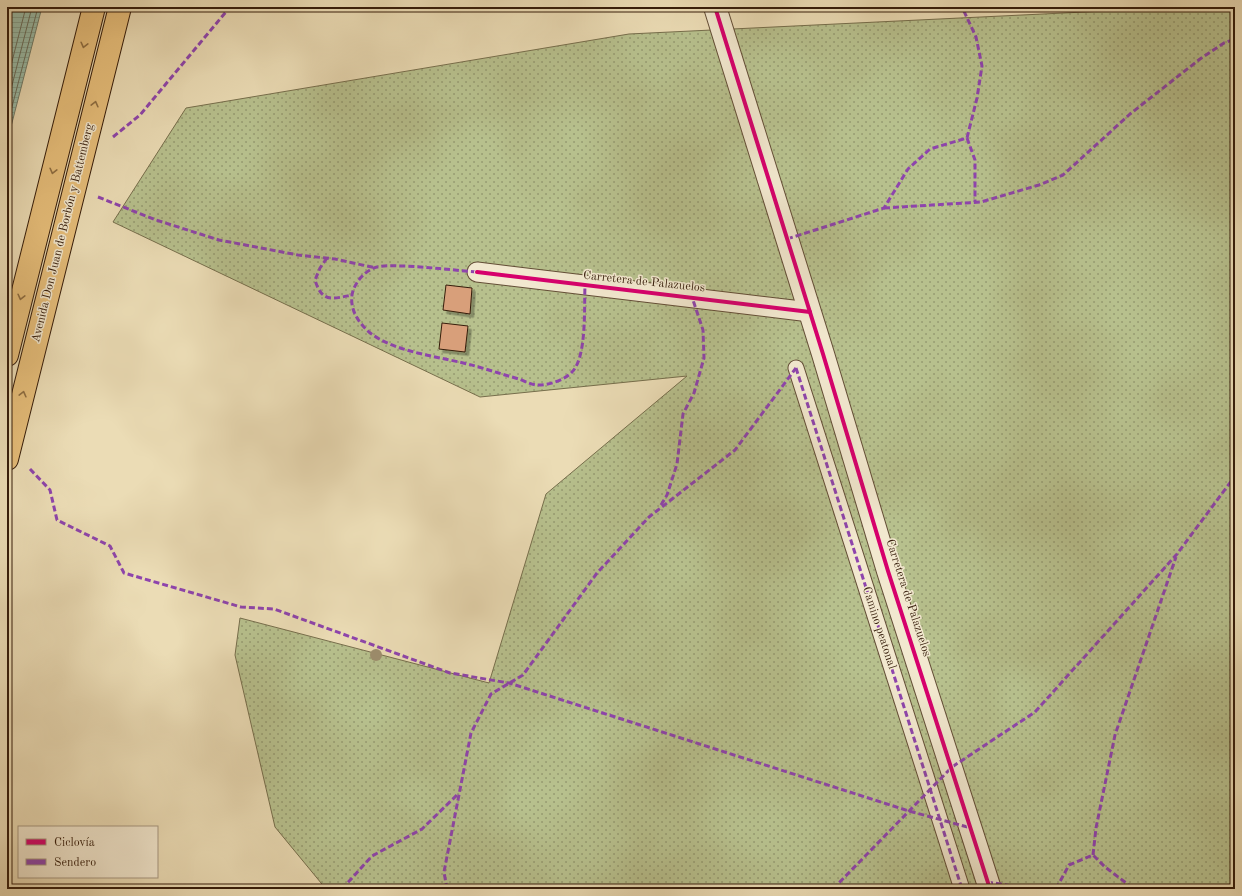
<svg xmlns="http://www.w3.org/2000/svg" width="1242" height="896" font-family="'Old Standard TT',serif">
<style>
.grass{fill:url(#grass-dots);stroke:#766e4c}
.water{fill:url(#water-rules);stroke:#717c69}
.lines{fill:none;stroke-linecap:round;stroke-linejoin:round}
.shore{stroke:#686c5a;stroke-width:1}
.building{fill:#d89f7a;stroke:#361d0b;filter:url(#shadow)}
.pedestrian-casing{stroke:#634d36;stroke-width:17}
.minor-casing{stroke:#634d36;stroke-width:21}
.tertiary-casing{stroke:#634d36;stroke-width:24}
.primary-casing{stroke:#361d0b;stroke-width:24}
.pedestrian{stroke:#f2e8cf;stroke-width:15}
.minor{stroke:#f2e8cf;stroke-width:19}
.tertiary{stroke:#f2e8cf;stroke-width:22}
.primary{stroke:#e6be7a;stroke-width:22}
.quiet{stroke:#8e44ad;stroke-width:3;stroke-dasharray:6 3;stroke-linecap:butt}
.cycleway-casing{stroke:#f2e8cf;stroke-width:6}
.cycleway{stroke:#d6006c;stroke-width:4}
.tree{fill:#9d8e6d}
.oneway{stroke:#8e6e42}
.labels{text-anchor:middle;dominant-baseline:central;stroke-width:3;stroke-linejoin:round;paint-order:stroke}
.street-label{font-size:12px;fill:#361d0b;stroke:#f2e8cf}
</style>
<defs>
<pattern id="grass-dots" width="8" height="8" patternUnits="userSpaceOnUse"><rect width="8" height="8" fill="#b7c08d"/><path d="M2 2h.1M6 6h.1" fill="none" stroke="#969b71" stroke-width="1.8" stroke-linecap="round"/></pattern>
<pattern id="water-rules" width="6" height="5" patternUnits="userSpaceOnUse"><rect width="6" height="5" fill="#99bca8"/><path d="M0 2.5h6" fill="none" stroke="#84a18f"/></pattern>
<filter id="shadow"><feDropShadow dx="3.5" dy="3.5" stdDeviation="0" flood-color="#0004"/></filter>
</defs>
<rect width="100%" height="100%" fill="#ebdcb5"/>
<filter id="stains"><feTurbulence type="fractalNoise" baseFrequency=".005" numOctaves="4"/><feColorMatrix values="0 0 0 0 .2 0 0 0 0 .09 0 0 0 0 .02 0 0 0 .5 -.17"/></filter>
<radialGradient id="worn" r=".72"><stop offset=".6" stop-color="#630" stop-opacity="0"/><stop offset="1" stop-color="#630" stop-opacity=".3"/></radialGradient>
<path class="grass" d="M 1188,7 L 1235,7 L 1235,889 L 326,889 L 275,827 L 235,655 L 240,618 L 489,683 L 546,494 L 687,376 L 480,397 L 113,222 L 186,108 L 629,34 Z"/>
<path class="water" d="M 7,7 L 42,7 L 7,142 Z"/>
<g class="lines">
<g class="shore">
<path d="M 7,81 L 26,7"/>
<path d="M 7,105 L 32,7"/>
<path d="M 7,126 L 38,7"/>
</g>
</g>
<g class="building">
<path d="M 446,285 L 472,288 L 470,314 L 443,310 Z"/>
<path d="M 442,323 L 468,326 L 465,352 L 439,349 Z"/>
</g>
<g class="lines">
<defs>
<path id="pedestrian" d="M 796,368 L 962,889"/>
<path id="minor" d="M 477,272 L 810,312"/>
<path id="tertiary" d="M 715,7 L 823,354 L 888,571 L 990,889"/>
<g id="primary">
<path d="M 7,355 L 94,7"/>
<path d="M 7,459 L 120,7"/>
</g>
</defs>
<use href="#pedestrian" class="pedestrian-casing"/>
<use href="#minor" class="minor-casing"/>
<use href="#tertiary" class="tertiary-casing"/>
<use href="#primary" class="primary-casing"/>
<use href="#pedestrian" class="pedestrian"/>
<use href="#minor" class="minor"/>
<use href="#tertiary" class="tertiary"/>
<use href="#primary" class="primary"/>
<g class="quiet">
<path d="M 113,137 L 140,115 L 230,7"/>
<path d="M 967,138 L 975,160 L 975,202"/>
<path d="M 98,197 L 156,220 L 219,240 L 298,255 L 335,259 L 376,268"/>
<path d="M 884,208 L 981,202 L 1039,185 L 1063,175 L 1130,114 L 1200,59 L 1224,43 L 1235,39"/>
<path d="M 787,239 L 884,208 L 908,169 L 930,149 L 967,138 L 977,98 L 982,66 L 976,37 L 962,7"/>
<path d="M 327,258 L 320,268 L 315,280 C 322,303 332,299 352,295"/>
<path d="M 477,272 C 452,270 429,267 404,266 C 395,266 386,265 377,267 C 365,270 354,283 352,295 C 350,310 358,322 369,332 C 394,353 444,357 475,366 C 490,370 504,375 519,379 C 524,381 530,384 536,385 C 547,386 565,380 572,372 C 587,357 584,307 585,286"/>
<path d="M 796,368 L 962,889"/>
<path d="M 30,469 L 50,490 L 57,520 L 110,546 L 124,573 L 241,607 L 274,609 L 450,673 L 509,683 L 909,811 L 971,828"/>
<path d="M 661,505 L 667,495 L 677,464 L 683,414 L 694,393 L 704,358 L 703,330 L 692,297"/>
<path d="M 1093,855 L 1096,828 L 1115,735 L 1176,557"/>
<path d="M 987,882 L 1033,889"/>
<path d="M 342,889 L 372,856 L 422,829 L 459,793"/>
<path d="M 447,889 L 444,872 L 471,733 L 491,694 L 523,675 L 597,573 L 649,517 L 735,450 L 796,368"/>
<path d="M 833,889 L 952,767 L 1035,712 L 1177,554 L 1235,476"/>
<path d="M 1056,889 L 1069,865 L 1093,855 L 1105,867 L 1134,889"/>
</g>
<defs>
<g id="cycleway">
<path d="M 715,7 L 823,354 L 888,571 L 990,889"/>
<path d="M 477,272 L 810,312"/>
</g>
</defs>
<use href="#cycleway" class="cycleway-casing"/>
<use href="#cycleway" class="cycleway"/>
</g>
<circle class="tree" cx="376" cy="655" r="6"/>
<defs><path id="oneway-chevron" d="M-2-3.5L2.5 0L-2 3.5" fill="none" stroke-width="1.6" stroke-linecap="round" stroke-linejoin="round"/></defs>
<g class="oneway">
<use href="#oneway-chevron" transform="translate(84 45) rotate(104)"/>
<use href="#oneway-chevron" transform="translate(95 104) rotate(-76)"/>
<use href="#oneway-chevron" transform="translate(53 171) rotate(104)"/>
<use href="#oneway-chevron" transform="translate(21 297) rotate(104)"/>
<use href="#oneway-chevron" transform="translate(23 394) rotate(-76)"/>
</g>
<g class="labels">
<g class="street-label">
<text transform="translate(63 233) rotate(-76)">Avenida Don Juan de Borbón y Battemberg</text>
<text transform="translate(644 282) rotate(6)">Carretera de Palazuelos</text>
<text transform="translate(908 598) rotate(72)">Carretera de Palazuelos</text>
<text transform="translate(879 628) rotate(72)">Camino peatonal</text>
</g>
</g>
<rect width="1242" height="896" fill="none" stroke="#ebdcb5" stroke-width="24"/>
<rect x="8" y="8" width="1226" height="880" fill="none" stroke="#361d0b" stroke-width="2"/>
<rect x="12" y="12" width="1218" height="872" fill="none" stroke="#361d0b"/>
<rect x="18" y="826" width="140" height="52" fill="#f2e8cf" stroke="#a79781"/>
<rect x="26" y="839" width="20" height="6" fill="#d6006c" stroke="#a79781"/>
<text x="54" y="846" font-size="12" fill="#361d0b">Ciclovía</text>
<rect x="26" y="859" width="20" height="6" fill="#8e44ad" stroke="#a79781"/>
<text x="54" y="866" font-size="12" fill="#361d0b">Sendero</text>
<rect width="100%" height="100%" filter="url(#stains)"/>
<rect width="100%" height="100%" fill="url(#worn)"/>
</svg>
